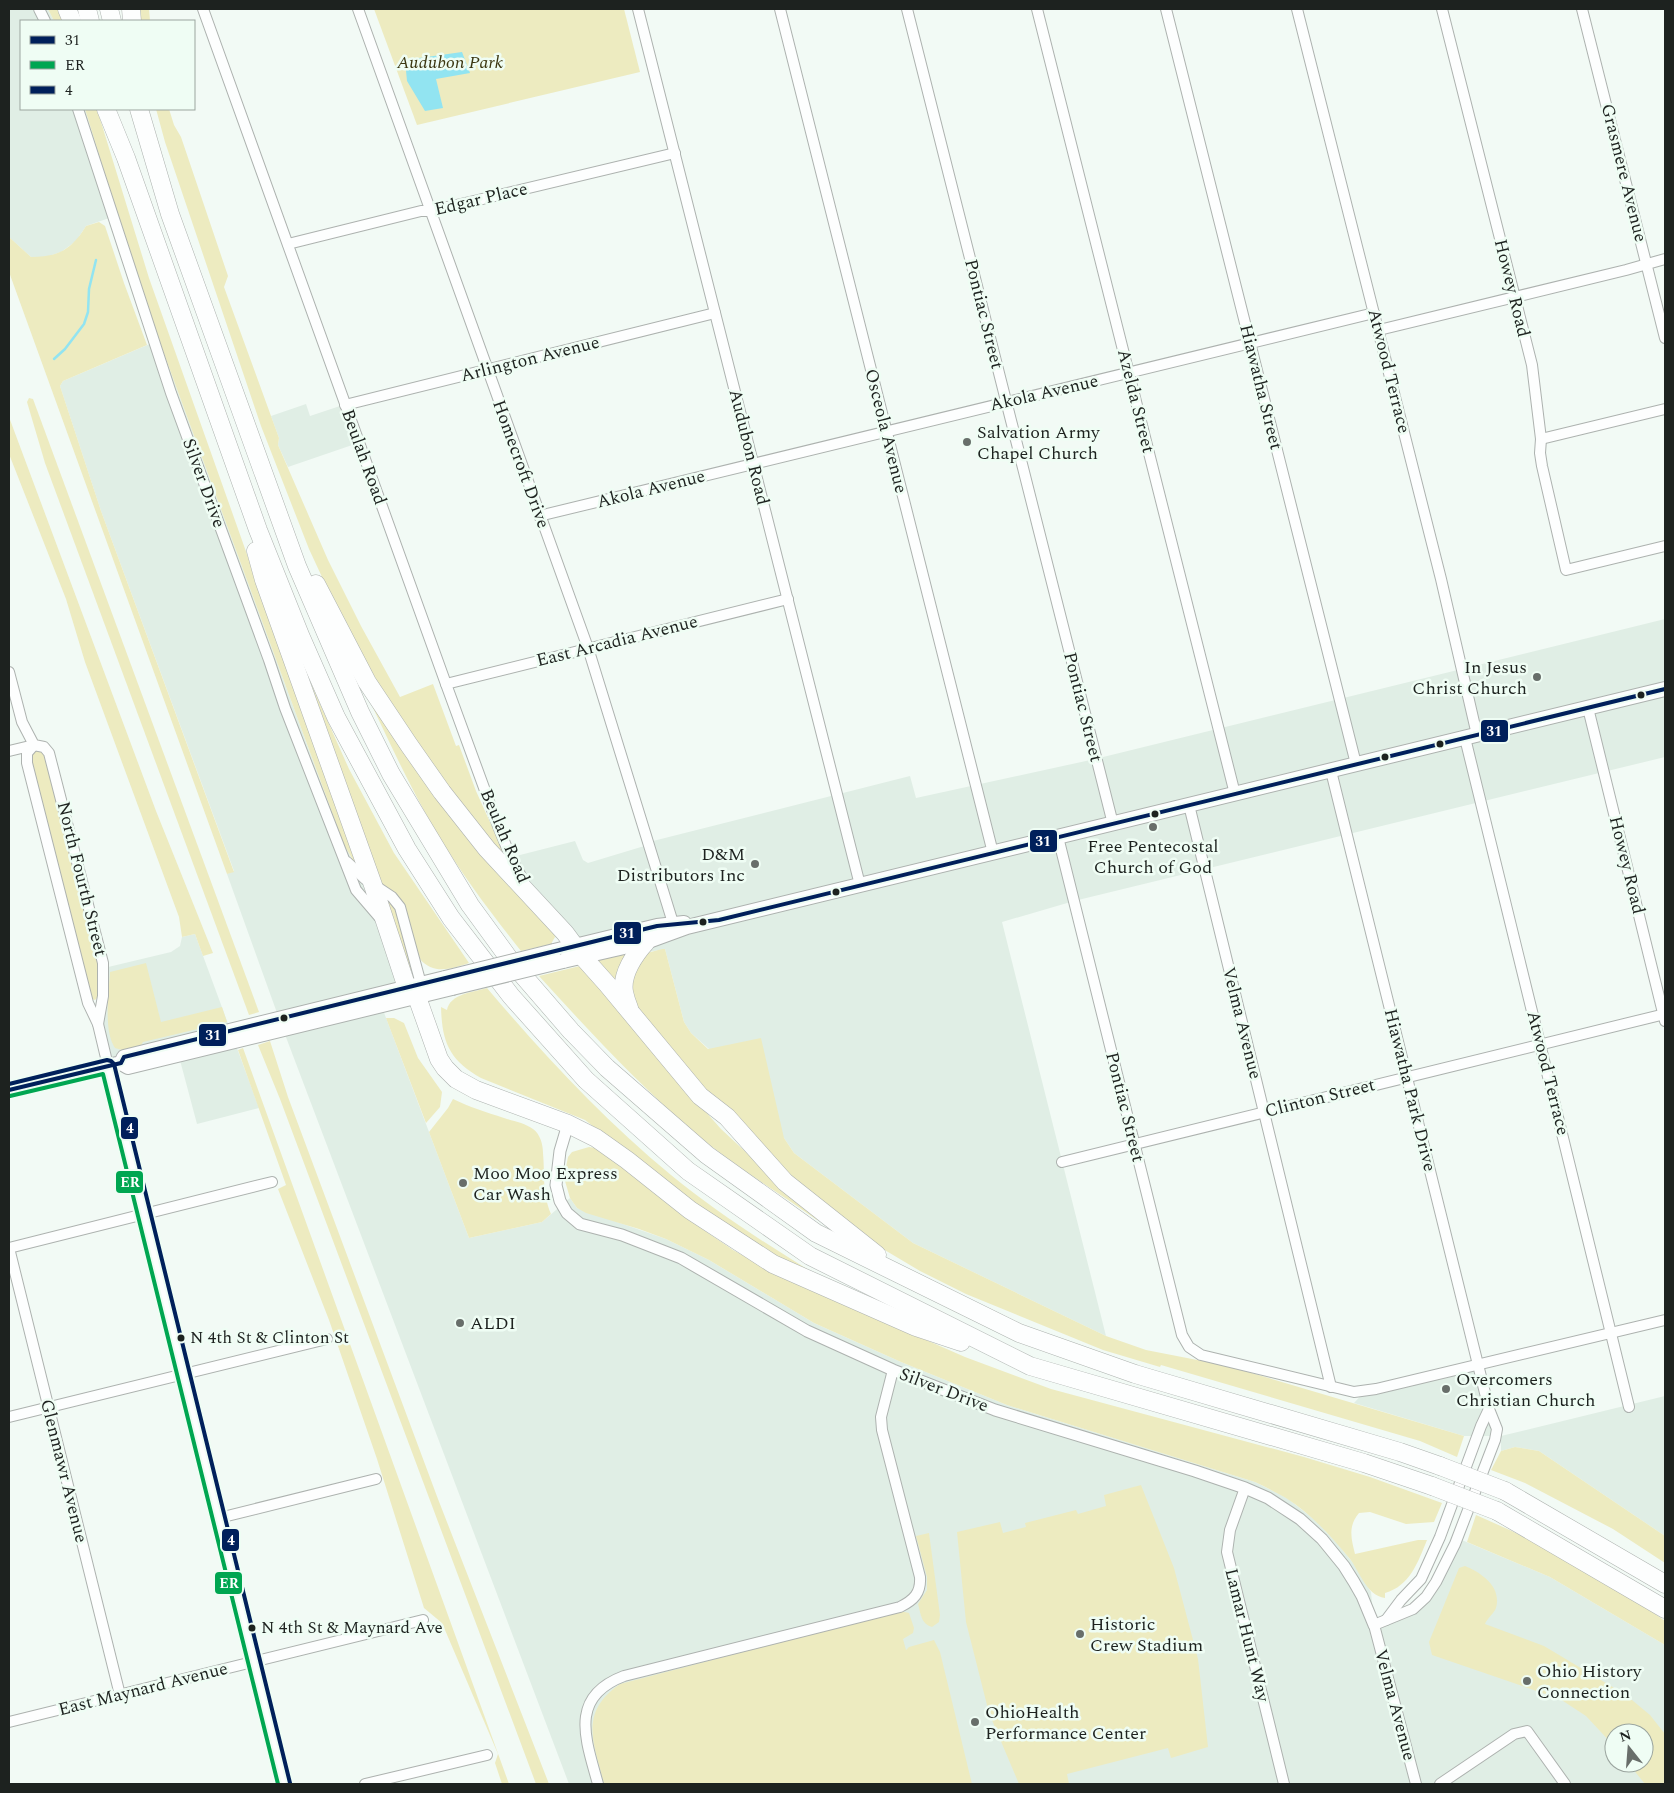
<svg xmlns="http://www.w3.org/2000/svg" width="1674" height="1793" font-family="Spectral,serif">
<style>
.built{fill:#e0eee5;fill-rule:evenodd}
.green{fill:#edebc0}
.water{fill:#92e4f1}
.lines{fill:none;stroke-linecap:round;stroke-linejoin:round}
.stream{stroke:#92e4f1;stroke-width:2.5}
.minor-casing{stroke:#adb2af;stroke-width:12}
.tertiary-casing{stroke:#adb2af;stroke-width:13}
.secondary-casing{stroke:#adb2af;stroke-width:16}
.primary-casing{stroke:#adb2af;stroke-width:17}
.motorway-casing{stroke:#adb2af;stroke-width:19}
.minor{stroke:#fdfefe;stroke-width:10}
.tertiary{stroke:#fdfefe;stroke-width:11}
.secondary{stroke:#fdfefe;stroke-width:14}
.primary{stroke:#fdfefe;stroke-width:15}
.motorway{stroke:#fdfefe;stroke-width:18}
.secondary-bridge-casing{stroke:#adb2af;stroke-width:16;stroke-linecap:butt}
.motorway-bridge-casing{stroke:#adb2af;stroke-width:19;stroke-linecap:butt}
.secondary-bridge{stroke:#fdfefe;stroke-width:14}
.motorway-bridge{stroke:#fdfefe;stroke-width:18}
.bus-1-casing{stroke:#effdf4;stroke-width:8}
.bus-2-casing{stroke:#effdf4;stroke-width:8}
.bus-3-casing{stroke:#effdf4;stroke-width:8}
.bus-1{stroke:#00205b;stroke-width:4}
.bus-2{stroke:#00a651;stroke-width:4}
.bus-3{stroke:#00205b;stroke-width:4}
.poi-dot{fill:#686e6a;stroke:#effdf4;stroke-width:2}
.bus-dot{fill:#1d221f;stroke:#effdf4;stroke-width:2}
.labels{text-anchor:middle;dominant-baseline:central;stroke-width:5;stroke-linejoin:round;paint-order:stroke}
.bus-label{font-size:17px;fill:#1d221f;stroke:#effdf4;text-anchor:start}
.park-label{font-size:18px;font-style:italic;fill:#3b3611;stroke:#effdf4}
.street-label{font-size:18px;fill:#1d221f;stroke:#effdf4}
.poi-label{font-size:18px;fill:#1d221f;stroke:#effdf4;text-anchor:start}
.line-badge{stroke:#effdf4;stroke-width:2}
.badge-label{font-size:14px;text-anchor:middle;font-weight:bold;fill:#fff}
</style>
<rect width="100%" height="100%" fill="#f2faf5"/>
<g class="built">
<path d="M 9,9 L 48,9 L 54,21 L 21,21 L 21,109 L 85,109 L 118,215 L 86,226 L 76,241 L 61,252 L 46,257 L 31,257 L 9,237 Z"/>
<path d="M 159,340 L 344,845 L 359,870 L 410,974 L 380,1002 L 469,1238 L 542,1222 L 570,1198 L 577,1208 L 666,1239 L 709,1260 L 814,1323 L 901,1362 L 1007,1405 L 1255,1482 L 1287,1498 L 1315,1520 L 1336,1542 L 1354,1564 L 1371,1592 L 1374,1625 L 1426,1597 L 1457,1538 L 1550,1577 L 1665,1645 L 1665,1784 L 569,1784 L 281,1024 L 227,874 L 234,871 L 101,511 L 60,386 L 63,381 ZM 1614,1733 L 1644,1733 L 1644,1763 L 1614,1763 Z"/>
<path d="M 306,404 L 310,416 L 346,404 L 361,442 L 288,467 L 278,445 L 279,438 L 271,416 Z"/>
<path d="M 1665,619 L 1665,757 L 1074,901 L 1002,922 L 1106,1336 L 913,1243 L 794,1153 L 784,1138 L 709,1049 L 691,1033 L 684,1022 L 665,949 L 595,961 L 555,937 L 554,932 L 507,860 L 520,855 L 575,841 L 583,860 L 588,863 L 651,844 L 653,841 L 910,776 L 916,798 L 1095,759 Z"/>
<path d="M 195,934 L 259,1108 L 197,1124 L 177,1049 L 108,1066 L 98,1024 L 104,968 L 171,952 L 180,946 L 182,937 Z"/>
<path d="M 1477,1364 L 1501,1436 L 1665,1396 L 1665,1536 L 1539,1451 L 1515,1447 L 1501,1451 L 1501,1436 L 1464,1436 L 1354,1403 L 1365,1391 Z"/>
</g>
<g class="green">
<path d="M 48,9 L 61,9 L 66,21 L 54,21 Z"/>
<path d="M 138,9 L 149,9 L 150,21 L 140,21 Z"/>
<path d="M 374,9 L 624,9 L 640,72 L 417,125 Z"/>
<path d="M 85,109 L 97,109 L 149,278 L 359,870 L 344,845 L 159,340 L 135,272 Z"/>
<path d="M 156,109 L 169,109 L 174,125 L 181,137 L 228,276 L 224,287 L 279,438 L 278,445 L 328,560 L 361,626 L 400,697 L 433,684 L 456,746 L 459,745 L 476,791 L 507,860 L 505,863 L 407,734 L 341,618 L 309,549 L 261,426 L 165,142 Z"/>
<path d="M 99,222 L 105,226 L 124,283 L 147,345 L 63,381 L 60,386 L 101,511 L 234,872 L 227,874 L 9,272 L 9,237 L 31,257 C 59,257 72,249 86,226 Z"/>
<path d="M 29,398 L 33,399 L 259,1012 L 249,1015 L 45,463 L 27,402 Z"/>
<path d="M 9,417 L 156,811 L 213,953 L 203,956 L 195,934 L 182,937 L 179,917 L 85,662 L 66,599 L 9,454 Z"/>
<path d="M 303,666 L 349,769 L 394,853 L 469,963 C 452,969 433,975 420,959 L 405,909 L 379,884 Z"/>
<path d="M 365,691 L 554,932 L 555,937 L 551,944 L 521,951 C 491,913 462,875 437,833 C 410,788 388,739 365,691 Z"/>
<path d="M 35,749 L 44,751 L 99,963 L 98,997 L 95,1000 L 92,999 L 30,758 Z"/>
<path d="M 388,900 L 394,906 L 397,914 L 413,970 L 409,971 L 385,901 Z"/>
<path d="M 662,949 L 665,949 L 684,1022 L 691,1033 L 708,1049 L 761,1038 L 784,1138 L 794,1153 L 913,1243 L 1106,1336 L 1146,1350 L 1228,1366 L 1464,1436 L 1457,1457 L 1420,1441 L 1161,1365 L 1160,1367 L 1103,1350 L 966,1294 L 920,1271 L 883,1249 L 839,1219 L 737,1127 L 640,1014 L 628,988 L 643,956 L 647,953 Z"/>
<path d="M 627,954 L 617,990 L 595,961 Z"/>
<path d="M 146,963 L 161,1022 L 222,1007 L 227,1022 L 143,1042 L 141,1045 L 122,1050 L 115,1048 C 103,1030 109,992 110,972 Z"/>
<path d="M 584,965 L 667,1068 L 721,1129 L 818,1219 L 817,1220 C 776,1191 733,1165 695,1133 C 639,1085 589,1031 539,976 Z"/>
<path d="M 487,988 C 544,1055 603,1119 671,1175 C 720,1215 774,1249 828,1282 L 742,1241 L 585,1120 L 481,1078 C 449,1060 442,1042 441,1007 L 447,1010 C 450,994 473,992 487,988 Z"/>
<path d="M 386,1018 L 394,1018 L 404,1023 L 418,1058 L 442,1092 L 440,1107 L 426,1123 Z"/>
<path d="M 270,1041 L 288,1097 L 438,1499 L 549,1784 L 536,1784 L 280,1099 L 258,1045 Z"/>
<path d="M 243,1048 L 509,1784 L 502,1784 L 495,1763 L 498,1754 L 442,1623 L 424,1608 L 377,1459 L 329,1320 L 278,1189 L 286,1185 L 238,1050 Z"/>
<path d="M 453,1099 C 469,1107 486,1112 504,1118 C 513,1121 525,1123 533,1129 C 540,1134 543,1144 543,1153 C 545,1176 542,1192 551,1214 L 542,1222 L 469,1238 L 429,1132 L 448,1108 Z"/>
<path d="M 589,1147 L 595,1148 L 634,1172 L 679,1213 L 733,1250 L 767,1269 L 803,1286 L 965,1357 L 1051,1389 L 1304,1457 L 1370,1477 L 1442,1503 L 1434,1522 L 1406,1524 L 1370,1512 L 1359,1513 C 1348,1526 1351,1538 1355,1554 L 1418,1540 L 1427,1540 C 1418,1562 1410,1586 1385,1593 L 1385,1598 C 1366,1595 1360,1572 1350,1559 C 1331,1536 1311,1514 1286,1498 C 1276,1492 1265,1487 1255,1482 L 1007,1405 L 901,1362 L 814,1323 L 709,1260 L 666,1239 L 639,1229 L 586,1213 L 577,1208 L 570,1198 L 565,1181 L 566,1167 L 568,1157 L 572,1152 Z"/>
<path d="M 1515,1447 L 1539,1451 L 1665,1536 L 1665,1563 L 1613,1529 L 1525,1483 L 1491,1470 L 1501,1451 Z"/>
<path d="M 1141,1485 L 1174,1568 L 1198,1659 L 1208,1747 L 1171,1758 L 1168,1748 L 1067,1774 L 1069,1784 L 1019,1784 L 989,1713 L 966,1622 L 957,1532 L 1000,1522 L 1003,1533 L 1026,1527 L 1025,1523 L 1076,1510 L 1078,1514 L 1106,1506 L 1104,1495 Z"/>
<path d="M 1476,1515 C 1543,1544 1607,1578 1665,1621 L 1665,1645 L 1550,1577 L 1467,1542 Z"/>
<path d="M 929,1533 L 940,1615 L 939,1622 L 932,1627 C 921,1624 921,1614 918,1604 L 927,1590 L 927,1577 L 916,1536 Z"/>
<path d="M 1465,1566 C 1482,1573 1502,1587 1496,1608 C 1494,1613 1487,1619 1485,1624 L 1544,1646 L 1626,1695 L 1650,1715 L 1665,1734 L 1665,1784 L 1645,1784 L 1628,1763 L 1644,1763 L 1644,1733 L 1614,1733 L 1614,1746 L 1586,1716 L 1560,1699 L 1432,1655 L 1429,1642 L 1459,1568 Z"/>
<path d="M 900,1611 L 909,1613 L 914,1628 L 913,1633 L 903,1639 L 906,1650 L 909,1647 L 934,1640 L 940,1652 L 972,1784 L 604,1784 C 594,1743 578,1713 620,1684 Z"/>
</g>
<path class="water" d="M 462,52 L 470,73 L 436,79 L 443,108 L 425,111 L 407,81 L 405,60 Z"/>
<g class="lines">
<path class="stream" d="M 54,359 L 65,349 L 84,324 L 88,312 L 89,289 L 96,260"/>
<defs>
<g id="minor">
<path d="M 39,9 L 45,21"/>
<path d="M 203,9 L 446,684 L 498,826 L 511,858 L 522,878"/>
<path d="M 358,9 L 588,648 L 673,923"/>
<path d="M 638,9 L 860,885"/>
<path d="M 780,9 L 993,853"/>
<path d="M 907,9 L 1113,824"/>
<path d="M 1037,9 L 1235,794"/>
<path d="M 1166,9 L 1356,764"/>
<path d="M 1297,9 L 1441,579 L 1477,735"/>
<path d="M 1442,9 L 1532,365 L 1541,439 L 1540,453 L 1542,466 L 1566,570 L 1665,546"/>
<path d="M 1582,9 L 1665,338"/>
<path d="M 78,109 L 171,393 L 269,660 L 285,708 L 356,890 L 380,918"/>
<path d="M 288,244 L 421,211 L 430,211 L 474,201 L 675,153"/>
<path d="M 1379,330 L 1626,270 L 1665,259"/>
<path d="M 345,405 L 715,313"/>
<path d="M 1541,439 L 1665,409"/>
<path d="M 539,516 L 1374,313"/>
<path d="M 9,672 L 22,722 L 34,745 L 44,747 L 49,753 L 103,963 L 103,996 L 98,1024"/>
<path d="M 446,684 L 788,599"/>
<path d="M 1588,708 L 1665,1021"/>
<path d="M 1465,738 L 1629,1407"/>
<path d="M 34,745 L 27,753 L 27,763 L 88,1003 L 98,1024 L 108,1066"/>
<path d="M 9,751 L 34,745"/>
<path d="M 1331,771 L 1489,1409 L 1497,1429 L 1495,1440 L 1455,1544 L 1436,1582 L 1426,1597 L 1413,1609 L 1374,1625 L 1416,1784"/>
<path d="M 1189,805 L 1331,1387"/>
<path d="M 1058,837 L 1182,1335 L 1189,1347 L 1201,1355 L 1354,1392 L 1376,1389 L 1665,1320"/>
<path d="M 347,862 L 365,879 L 392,897 L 400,907 L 421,984 L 419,989"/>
<path d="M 1062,1162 L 1665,1014"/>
<path d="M 9,1248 L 120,1695"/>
<path d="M 9,1248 L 272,1182"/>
<path d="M 9,1417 L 327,1339"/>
<path d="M 1245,1488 L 1230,1530 L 1227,1552 L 1284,1784"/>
<path d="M 219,1518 L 376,1479"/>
<path d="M 1386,1620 L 1401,1600 L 1421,1579 L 1440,1537 L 1481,1426 L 1489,1409"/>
<path d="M 9,1722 L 423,1620"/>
<path d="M 365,1784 L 487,1755"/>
<path d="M 598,1784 C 586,1740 568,1697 624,1676 L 900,1607 C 914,1600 921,1593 920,1577 L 882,1430 L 881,1417 L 893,1370"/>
<path d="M 1440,1784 L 1514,1734 L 1527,1731 L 1565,1784"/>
</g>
<path id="tertiary" d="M 568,1124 L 560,1151 L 556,1185 L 560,1201 L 567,1213 L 580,1224 L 622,1235 L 681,1258 L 807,1331 L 893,1370 L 995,1410 L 1195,1471 L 1245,1488 L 1268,1498 L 1300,1519 L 1322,1539 L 1344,1566 L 1354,1582 L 1362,1596 L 1374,1625"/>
<g id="secondary">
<path d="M 554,951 L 657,926 L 684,923"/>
<path d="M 563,961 L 646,942 L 687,927 L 1665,689"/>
<path d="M 121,1063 L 128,1067 L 452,988"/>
<path d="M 108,1066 L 121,1063 L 124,1057 L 445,978"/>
</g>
<path id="primary" d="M 9,1090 L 108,1066 L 284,1784"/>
<g id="motorway">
<path d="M 67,9 L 72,21"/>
<path d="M 87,9 L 90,21"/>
<path d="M 109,9 L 112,21"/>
<path d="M 131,9 L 132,21"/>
<path d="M 106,109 L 126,158 L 258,530 L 300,635 L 336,717 L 407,849 L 451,918 L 511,996 L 586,1080 L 688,1171 L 810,1256 L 1030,1366 L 1364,1463 L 1432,1486"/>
<path d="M 139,109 L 170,214 L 297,566 L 360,712 L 391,774 L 470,905 L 513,964 L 571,1031 L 607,1068 L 707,1155 L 816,1233 L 1019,1333 L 1135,1374 L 1400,1452 L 1440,1466"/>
<path d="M 256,551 L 264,580 L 373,885 L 407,988 L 417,997 L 439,1059 L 445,1068 L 456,1079 L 476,1090 L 568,1124 L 596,1138 L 627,1160 L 690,1210 L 773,1264 L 916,1327 L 961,1342"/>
<path d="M 316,584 L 367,682 L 409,745 L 442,792 L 487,849 L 565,933 L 582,956 L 607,984 L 700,1096 L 727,1117 L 785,1182 L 877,1255"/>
<path d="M 629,1008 C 627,1003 625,997 624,992 C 621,974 635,954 646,942"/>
<path d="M 1505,1491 L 1665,1584"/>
<path d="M 1497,1511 L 1665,1609"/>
</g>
</defs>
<use href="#minor" class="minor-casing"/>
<use href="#tertiary" class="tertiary-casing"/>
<use href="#secondary" class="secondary-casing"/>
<use href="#primary" class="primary-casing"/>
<use href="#motorway" class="motorway-casing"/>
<use href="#minor" class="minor"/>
<use href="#tertiary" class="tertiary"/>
<use href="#secondary" class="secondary"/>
<use href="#primary" class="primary"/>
<use href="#motorway" class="motorway"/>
<defs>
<g id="secondary-bridge">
<path d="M 445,978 L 554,951"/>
<path d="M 452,988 L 563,961"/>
</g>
<g id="motorway-bridge">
<path d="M 1440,1466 L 1505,1491"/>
<path d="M 1432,1486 L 1497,1511"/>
</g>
</defs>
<use href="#secondary-bridge" class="secondary-bridge-casing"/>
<use href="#motorway-bridge" class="motorway-bridge-casing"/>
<use href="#secondary-bridge" class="secondary-bridge"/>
<use href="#motorway-bridge" class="motorway-bridge"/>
<defs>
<path id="bus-1" d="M 9,1090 L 121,1063 L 124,1057 L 657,926 L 719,920 L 1665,689"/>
<path id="bus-2" d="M 10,1096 L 103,1074 L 278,1784"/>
<path id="bus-3" d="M 9,1084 L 107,1060 L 111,1061 L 114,1064 L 290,1783"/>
</defs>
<use href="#bus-1" class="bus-1-casing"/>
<use href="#bus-2" class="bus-2-casing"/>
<use href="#bus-3" class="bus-3-casing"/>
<use href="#bus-1" class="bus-1"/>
<use href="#bus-2" class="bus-2"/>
<use href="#bus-3" class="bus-3"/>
</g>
<g class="poi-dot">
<circle cx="967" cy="442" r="5"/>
<circle cx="1537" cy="677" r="5"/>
<circle cx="1153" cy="827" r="5"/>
<circle cx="755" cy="864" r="5"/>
<circle cx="463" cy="1183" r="5"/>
<circle cx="460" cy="1323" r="5"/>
<circle cx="1446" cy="1389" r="5"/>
<circle cx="1080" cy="1634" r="5"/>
<circle cx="1527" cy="1681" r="5"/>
<circle cx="975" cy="1722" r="5"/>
</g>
<g class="bus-dot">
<circle cx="1641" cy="695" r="4.5"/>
<circle cx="1440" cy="744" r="4.5"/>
<circle cx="1385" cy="757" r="4.5"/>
<circle cx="1155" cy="814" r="4.5"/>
<circle cx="836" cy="892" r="4.5"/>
<circle cx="703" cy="922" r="4.5"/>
<circle cx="284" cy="1018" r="4.5"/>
<circle cx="181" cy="1338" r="4.5"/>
<circle cx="252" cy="1628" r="4.5"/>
</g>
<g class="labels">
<g class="bus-label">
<text x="190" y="1338">N 4th St &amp; Clinton St</text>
<text x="261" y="1628">N 4th St &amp; Maynard Ave</text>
</g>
<g class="park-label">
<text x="450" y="62">Audubon Park</text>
</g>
<g class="street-label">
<text transform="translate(1624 173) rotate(76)">Grasmere Avenue</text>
<text transform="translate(481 199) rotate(-13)">Edgar Place</text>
<text transform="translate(1512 288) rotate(76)">Howey Road</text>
<text transform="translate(984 314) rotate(76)">Pontiac Street</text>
<text transform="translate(530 359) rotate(-14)">Arlington Avenue</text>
<text transform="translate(1389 371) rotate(76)">Atwood Terrace</text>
<text transform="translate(1261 387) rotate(76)">Hiawatha Street</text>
<text transform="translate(1044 393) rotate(-13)">Akola Avenue</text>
<text transform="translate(1136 401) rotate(76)">Azelda Street</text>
<text transform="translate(886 431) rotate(76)">Osceola Avenue</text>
<text transform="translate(749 447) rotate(76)">Audubon Road</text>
<text transform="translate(364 457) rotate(70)">Beulah Road</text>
<text transform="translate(521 464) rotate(70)">Homecroft Drive</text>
<text transform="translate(204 483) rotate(70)">Silver Drive</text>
<text transform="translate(651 489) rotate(-14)">Akola Avenue</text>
<text transform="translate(617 641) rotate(-14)">East Arcadia Avenue</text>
<text transform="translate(1083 707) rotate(76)">Pontiac Street</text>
<text transform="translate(505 836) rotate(67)">Beulah Road</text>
<text transform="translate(1627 865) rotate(76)">Howey Road</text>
<text transform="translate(82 879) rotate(76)">North Fourth Street</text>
<text transform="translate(1242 1023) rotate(76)">Velma Avenue</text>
<text transform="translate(1548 1073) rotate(76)">Atwood Terrace</text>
<text transform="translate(1410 1090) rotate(76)">Hiawatha Park Drive</text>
<text transform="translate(1320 1098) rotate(-14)">Clinton Street</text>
<text transform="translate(1125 1107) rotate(76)">Pontiac Street</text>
<text transform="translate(944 1390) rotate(21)">Silver Drive</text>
<text transform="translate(64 1471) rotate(76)">Glenmawr Avenue</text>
<text transform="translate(1247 1635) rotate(76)">Lamar Hunt Way</text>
<text transform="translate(143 1689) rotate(-14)">East Maynard Avenue</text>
<text transform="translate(1395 1705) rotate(75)">Velma Avenue</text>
</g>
<g class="poi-label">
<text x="977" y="432">Salvation Army<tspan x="977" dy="21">Chapel Church</tspan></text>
<text x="1527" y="667" text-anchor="end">In Jesus<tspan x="1527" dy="21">Christ Church</tspan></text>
<text x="1153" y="846" text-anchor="middle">Free Pentecostal<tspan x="1153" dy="21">Church of God</tspan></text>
<text x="745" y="854" text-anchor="end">D&amp;M<tspan x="745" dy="21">Distributors Inc</tspan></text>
<text x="473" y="1173">Moo Moo Express<tspan x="473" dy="21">Car Wash</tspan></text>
<text x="470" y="1323">ALDI</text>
<text x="1456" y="1379">Overcomers<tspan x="1456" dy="21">Christian Church</tspan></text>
<text x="1090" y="1624">Historic<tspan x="1090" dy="21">Crew Stadium</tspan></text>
<text x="1537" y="1671">Ohio History<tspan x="1537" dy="21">Connection</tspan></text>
<text x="985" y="1712">OhioHealth<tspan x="985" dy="21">Performance Center</tspan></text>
</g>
</g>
<g class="line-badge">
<rect x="1480" y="719" width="29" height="24" rx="5" fill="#00205b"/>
<rect x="1029" y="829" width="29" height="24" rx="5" fill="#00205b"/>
<rect x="613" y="921" width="29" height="24" rx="5" fill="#00205b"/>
<rect x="198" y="1023" width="29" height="24" rx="5" fill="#00205b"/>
<rect x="120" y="1116" width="19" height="24" rx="5" fill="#00205b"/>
<rect x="115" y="1170" width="29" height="24" rx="5" fill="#00a651"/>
<rect x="221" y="1528" width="19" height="24" rx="5" fill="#00205b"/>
<rect x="214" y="1571" width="29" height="24" rx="5" fill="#00a651"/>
</g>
<g class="badge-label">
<text x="1494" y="736">31</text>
<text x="1043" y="846">31</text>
<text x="627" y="938">31</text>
<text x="213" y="1040">31</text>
<text x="130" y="1133">4</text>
<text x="130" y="1187">ER</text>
<text x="231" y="1545">4</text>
<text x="229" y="1588">ER</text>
</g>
<rect width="1674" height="1793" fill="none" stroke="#1d221f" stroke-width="20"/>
<rect x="20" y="20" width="175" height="90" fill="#effdf4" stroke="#9ba59f"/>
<rect x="30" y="36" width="25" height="8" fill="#00205b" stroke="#9ba59f"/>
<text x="65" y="45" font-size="15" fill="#1d221f">31</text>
<rect x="30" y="61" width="25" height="8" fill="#00a651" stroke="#9ba59f"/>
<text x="65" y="70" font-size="15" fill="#1d221f">ER</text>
<rect x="30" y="86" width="25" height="8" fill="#00205b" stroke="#9ba59f"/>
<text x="65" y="95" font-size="15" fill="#1d221f">4</text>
<g transform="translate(1629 1748) rotate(343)"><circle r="24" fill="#effdf4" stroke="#9ba59f"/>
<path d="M0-4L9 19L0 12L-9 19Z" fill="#686e6a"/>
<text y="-8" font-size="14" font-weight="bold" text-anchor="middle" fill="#1d221f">N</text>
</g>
</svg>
